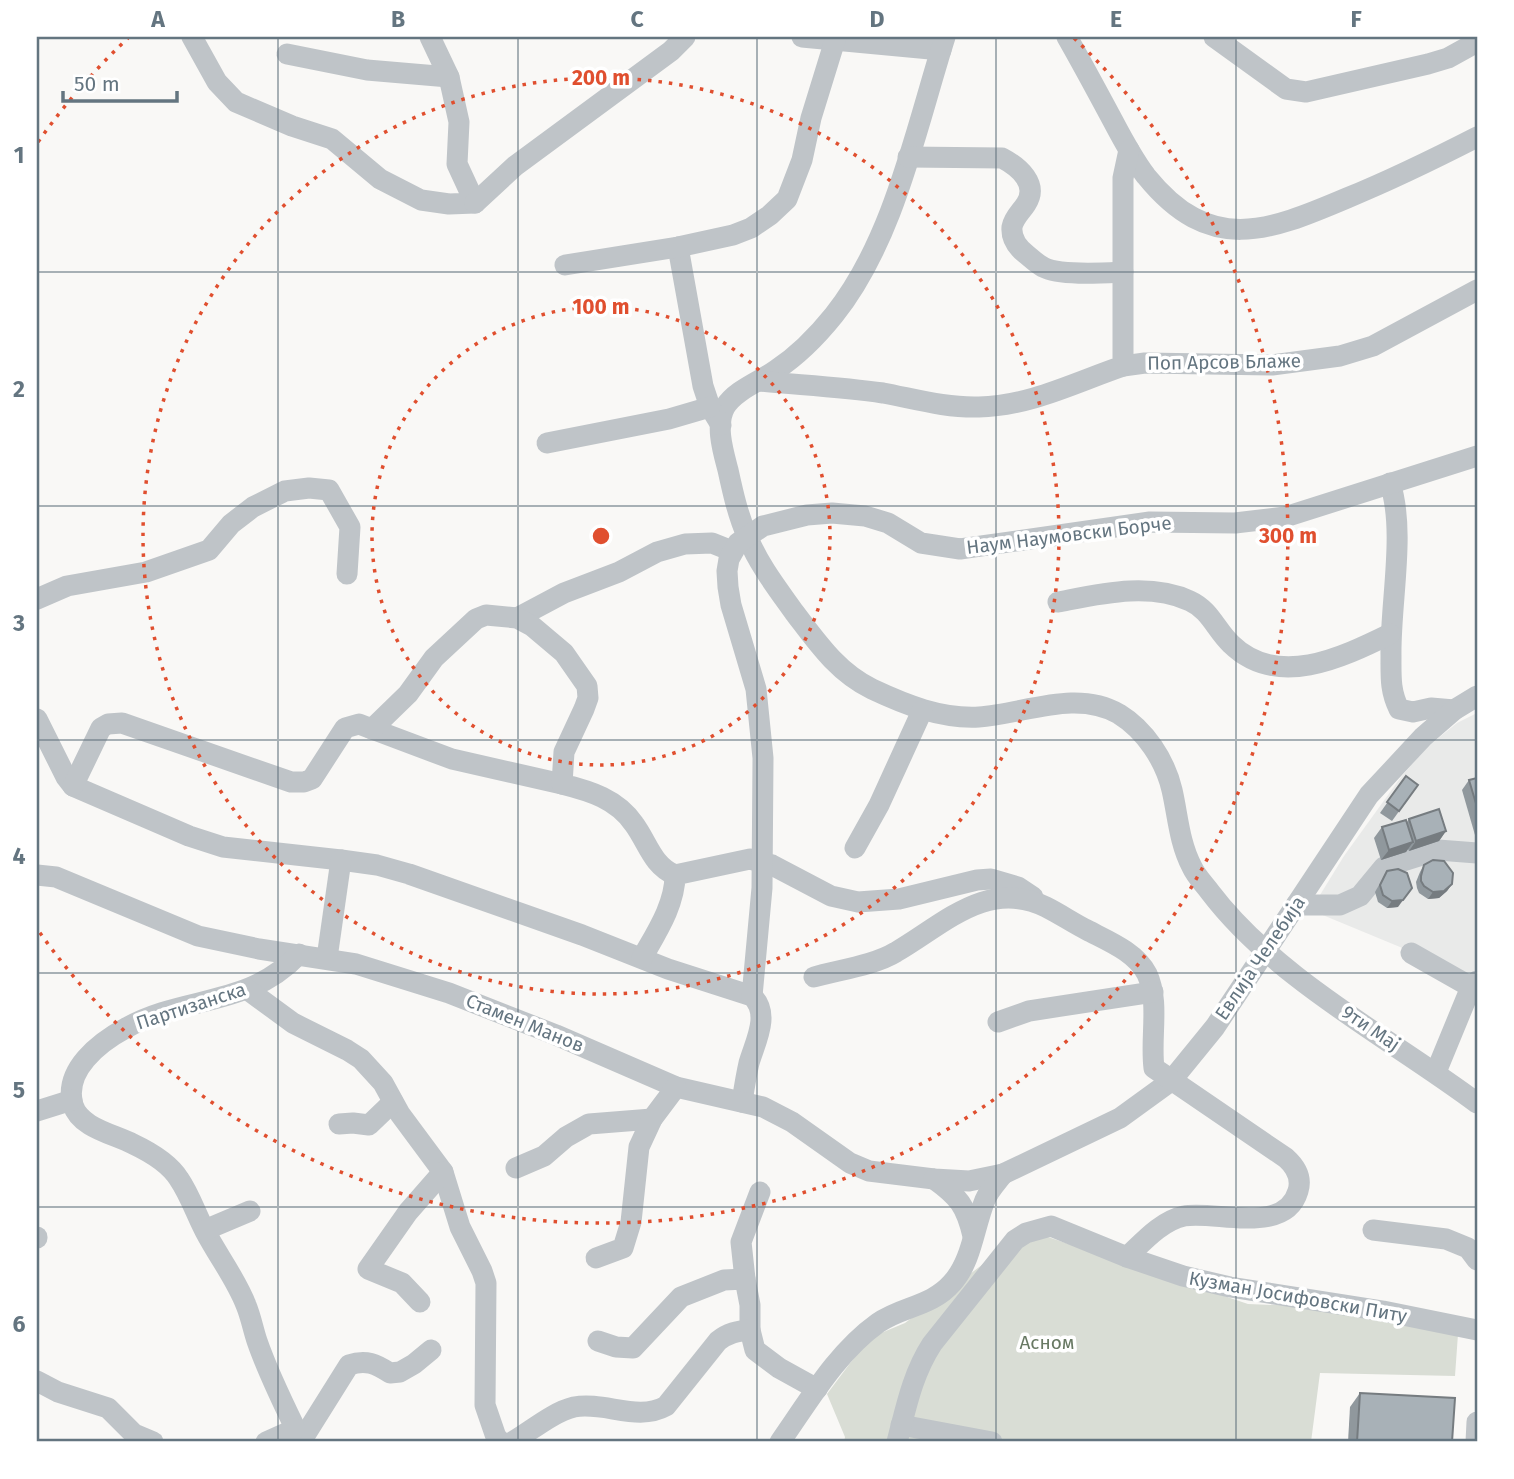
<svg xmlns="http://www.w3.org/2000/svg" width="1514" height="1479" font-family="'Fira Sans',sans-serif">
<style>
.built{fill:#e9eae9}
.green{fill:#d9ddd5}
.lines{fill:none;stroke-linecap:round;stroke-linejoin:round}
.minor{stroke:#bfc4c8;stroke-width:21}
.wall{fill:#90989d}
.shaded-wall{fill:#767c80}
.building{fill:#a8b1b7;stroke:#767c80;stroke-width:2}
.grid{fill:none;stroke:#647580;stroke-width:2;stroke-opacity:0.55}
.ring{fill:none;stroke:#e04f2f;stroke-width:3.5;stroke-dasharray:3.5 7}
.labels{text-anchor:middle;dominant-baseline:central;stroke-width:7;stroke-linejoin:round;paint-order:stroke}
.street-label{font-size:19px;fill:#647580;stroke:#fff}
.park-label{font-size:19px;fill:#687963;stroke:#fff}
.centre{fill:#e04f2f;stroke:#fff;stroke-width:3.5}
.ring-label{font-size:21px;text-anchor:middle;font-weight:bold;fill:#e04f2f;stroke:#fff;stroke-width:7;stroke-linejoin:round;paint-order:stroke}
.neatline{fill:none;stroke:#647580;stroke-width:2.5}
.grid-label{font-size:23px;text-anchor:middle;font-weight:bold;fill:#647580}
</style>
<rect width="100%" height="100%" fill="#f9f8f6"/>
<path class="built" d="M 1477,713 L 1477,970 L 1470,976 L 1313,911 L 1320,895 L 1344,856 L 1401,777 L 1426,748 L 1457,723 Z"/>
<path class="green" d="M 1039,1234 L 1248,1304 L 1324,1307 L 1458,1334 L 1455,1376 L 1320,1373 L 1311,1442 L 844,1442 L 845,1437 L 827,1394 L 869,1338 L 905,1323 L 1015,1240 Z"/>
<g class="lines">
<g class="minor">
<path d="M 192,37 L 217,82 L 236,102 L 292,126 L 332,139 L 380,179 L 421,200 L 449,204 L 475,203 L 457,164 L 459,122 L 449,77"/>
<path d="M 802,37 L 941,50"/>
<path d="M 945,37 C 916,128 894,240 834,315 C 818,335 797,356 776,370 C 761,381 735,390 725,407 C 715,425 723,451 728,470 C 733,493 738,516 748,538 C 759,565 777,588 794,612 C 817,642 837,672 872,689 C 906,705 941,719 979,717 C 1024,714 1076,689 1119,714 C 1145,730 1165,760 1172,790 C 1178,816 1179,842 1192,867 C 1196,876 1204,884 1210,892 C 1276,979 1390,1038 1477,1103"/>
<path d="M 1067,37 C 1083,65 1098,93 1113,121 C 1123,140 1133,159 1146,176 C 1210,255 1267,232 1347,198 C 1391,180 1434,159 1477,137"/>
<path d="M 1214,37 L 1286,89 L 1306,92 L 1428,64 L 1448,58 L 1477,42"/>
<path d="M 287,54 L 367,70 L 449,77 L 430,37"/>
<path d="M 908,157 L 1002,158 C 1019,167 1039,184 1026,204 C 1021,212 1014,217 1012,227 C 1011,238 1017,247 1026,254 C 1031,258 1037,264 1043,267 C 1060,276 1103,273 1123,272"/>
<path d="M 475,203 L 515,166 L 671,51 L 685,37"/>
<path d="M 678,247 L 703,386 L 710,407 L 721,425"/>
<path d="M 565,265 L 678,247 L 733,235 L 751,228 L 770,215 L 787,199 L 802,160 L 811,118 L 836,37"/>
<path d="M 1123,366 L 1145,363 L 1272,365 L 1340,356 L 1373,346 L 1477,290"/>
<path d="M 759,381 C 800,385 842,387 883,393 C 915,399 946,408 979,407 C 1030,406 1076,382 1123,366 L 1123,178 L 1129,150"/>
<path d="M 547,443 L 669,419 L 710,407"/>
<path d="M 1390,483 C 1406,532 1390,603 1391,656 C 1391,677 1390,691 1399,709 L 1413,712 L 1431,708 L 1454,710"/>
<path d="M 37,599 L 67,586 L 146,572 L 209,550 L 231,524 L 253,507 L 285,491 L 309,488 L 329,490 L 350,527 L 347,574"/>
<path d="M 1058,602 C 1100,594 1149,582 1190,601 C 1210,610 1216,630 1231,644 C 1277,689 1341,658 1390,634"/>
<path d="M 517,618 L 564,593 L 619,572 L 657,552 L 685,544 L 712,543 L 732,551"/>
<path d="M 37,719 L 66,777 L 73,786 L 189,836 L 223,847 L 341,860 L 377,865 L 409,874 L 582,935 L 668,969 L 752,996 C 771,1014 755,1042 749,1063 C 746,1076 744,1089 742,1102"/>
<path d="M 372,729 L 452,759 L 562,784"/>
<path d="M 73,786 L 101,728 L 108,724 L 122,723 L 291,782 L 304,782 L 312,779 L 345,728 L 359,724 L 372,729 L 408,694 L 434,658 L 476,619 L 486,615 L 517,618 L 532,626 L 564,653 L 587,686 L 588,698 L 584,709 L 564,752 L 562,784 C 590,791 617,799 634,824 C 648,843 652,865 675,875"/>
<path d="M 855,848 L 879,805 L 922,711"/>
<path d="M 37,875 L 56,877 L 198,936 L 259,949 L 356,964 L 449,993 L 556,1035 L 676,1087 L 763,1107 L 792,1122 L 850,1163 L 869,1171 L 934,1179 L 969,1181 L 1003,1174 L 1120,1118 L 1171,1081 L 1215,1027 L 1369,795 L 1423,737 L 1454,710 L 1477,696"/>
<path d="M 1296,905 L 1340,905 L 1360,896 L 1384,867 L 1438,850 L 1477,853"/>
<path d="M 1411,953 L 1471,987"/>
<path d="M 299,954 C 248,1008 184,995 126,1028 C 100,1042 63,1070 73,1105 C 80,1128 114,1134 133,1144 C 150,1152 169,1163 179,1179 C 190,1195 196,1214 205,1231 C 218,1256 236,1279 246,1305 C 251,1317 253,1329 257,1341 C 269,1376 286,1409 302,1442"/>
<path d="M 327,958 L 341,860"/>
<path d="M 642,958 C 656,933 675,905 675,875 L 750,859 L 772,865 L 831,896 L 858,902 L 899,899 L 977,880 L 991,879 L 1018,887 L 1033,897"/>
<path d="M 814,977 C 839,970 875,965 896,952 C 943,925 987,878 1046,907 C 1060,914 1073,923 1087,930 C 1108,941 1136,952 1147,974 C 1160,1002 1150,1038 1154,1068 L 1286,1158 C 1296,1167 1302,1178 1298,1191 C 1285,1236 1215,1210 1184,1216 C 1161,1221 1143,1242 1127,1257"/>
<path d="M 248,990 L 293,1023 L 347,1050 L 361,1059 L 383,1083 L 400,1114 L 443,1172 L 460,1227 L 482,1271 L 486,1283 L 485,1405 L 496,1437 L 501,1442"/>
<path d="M 752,996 L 762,888 L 763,758 L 756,689 L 731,605 L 728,587 L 727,571 L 729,559 L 738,543 L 763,526 L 807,515 L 832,513 L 865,516 L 888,523 L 921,543 L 960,549 L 1150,522 L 1235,523 L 1285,517 L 1477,456"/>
<path d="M 998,1022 L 1029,1011 L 1153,992"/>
<path d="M 1436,1072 L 1471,987 L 1477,981"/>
<path d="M 37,1111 L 72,1100"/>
<path d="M 339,1124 L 353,1123 L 369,1125 L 393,1102"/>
<path d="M 516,1168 L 544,1156 L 566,1137 L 589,1124 L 652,1119"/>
<path d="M 934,1179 C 959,1197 966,1206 973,1236"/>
<path d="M 205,1230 L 250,1211"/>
<path d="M 1373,1230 L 1446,1239 L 1468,1248 L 1477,1260"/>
<path d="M 37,1237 L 37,1238"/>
<path d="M 596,1258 L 623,1248 L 631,1222 L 639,1147 L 652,1119 L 676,1087"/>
<path d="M 745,1279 L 741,1242 L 760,1192"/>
<path d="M 420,1302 L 402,1283 L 368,1269 L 408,1212 L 443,1172"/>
<path d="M 598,1341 L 616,1347 L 633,1348 L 681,1297 L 724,1280 L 745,1279 L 750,1305 L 750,1330"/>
<path d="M 37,1381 L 58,1392 L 108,1408 L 134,1434 L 153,1442"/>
<path d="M 901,1425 L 992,1442"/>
<path d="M 302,1440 L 349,1365 C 366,1359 376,1364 390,1373 L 400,1372 L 414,1364 L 431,1350"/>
<path d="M 266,1442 L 295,1429"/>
<path d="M 512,1442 C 531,1431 553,1412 574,1407 C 604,1401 638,1422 666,1406 L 718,1341 C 728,1333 737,1331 750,1330 L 755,1350 L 779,1368 L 817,1389"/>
<path d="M 780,1442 C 809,1401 836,1353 878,1323 C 902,1306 931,1307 952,1283 C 972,1261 974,1227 985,1200 C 989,1190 997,1182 1003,1174"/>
<path d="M 897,1442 C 906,1408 912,1375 932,1344 L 1015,1240 L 1026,1233 L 1051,1226 L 1127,1257 L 1183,1276 L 1230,1287 L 1383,1311 L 1477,1330"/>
<path d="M 1476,1442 L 1477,1422"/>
</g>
</g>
<g class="wall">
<path d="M 1406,776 L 1418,785 L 1392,821 L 1380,813 Z"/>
<path d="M 1477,778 L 1477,842 L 1462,790 L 1469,780 Z"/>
<path d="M 1409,819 L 1446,831 L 1439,841 L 1409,851 L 1408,849 L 1406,852 L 1381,860 L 1374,838 L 1382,827 L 1407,822 Z"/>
<path d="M 1424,865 L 1452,884 L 1447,891 L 1439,898 L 1428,899 L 1419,893 L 1417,888 L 1416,882 L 1420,872 Z"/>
<path d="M 1387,871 L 1398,907 L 1387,908 L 1378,902 L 1375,892 Z"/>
<path d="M 1360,1393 L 1452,1442 L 1348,1442 L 1350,1407 Z"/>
</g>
<g class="shaded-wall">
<path d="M 1446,831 L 1439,841 L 1409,851 L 1416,841 Z"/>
<path d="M 1413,842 L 1406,852 L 1381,860 L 1389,850 Z"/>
<path d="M 1452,884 L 1447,891 L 1439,898 L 1428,899 L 1433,892 Z"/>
<path d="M 1412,888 L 1398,907 L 1387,908 L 1392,901 Z"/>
</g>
<g class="building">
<path d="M 1406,776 L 1418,785 L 1399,811 L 1387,802 Z"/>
<path d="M 1477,778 L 1477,807 L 1469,780 Z"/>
<path d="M 1439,809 L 1446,831 L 1416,841 L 1409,819 Z"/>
<path d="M 1406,820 L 1413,842 L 1389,850 L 1382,827 Z"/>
<path d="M 1433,860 L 1444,861 L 1453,873 L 1452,884 L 1444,891 L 1433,892 L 1424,886 L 1421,881 L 1421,876 L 1424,865 Z"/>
<path d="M 1398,869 L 1407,873 L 1412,888 L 1403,900 L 1392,901 L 1383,895 L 1380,885 L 1387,871 Z"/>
<path d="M 1360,1393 L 1455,1398 L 1452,1442 L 1357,1442 Z"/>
</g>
<path class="grid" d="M 278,37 L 278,1442M 518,37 L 518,1442M 757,37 L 757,1442M 996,37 L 996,1442M 1236,37 L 1236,1442M 37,272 L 1477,272M 37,506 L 1477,506M 37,740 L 1477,740M 37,973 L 1477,973M 37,1207 L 1477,1207"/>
<g class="ring">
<circle cx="601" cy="536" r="229"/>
<circle cx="601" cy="536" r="458"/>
<path d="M38 142A687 687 0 0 1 128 38M1074 38A687 687 0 1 1 38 930"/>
</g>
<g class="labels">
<g class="street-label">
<text transform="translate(1224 362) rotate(-1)">Поп Арсов Блаже</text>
<text transform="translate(1069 535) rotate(-7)">Наум Наумовски Борче</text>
<text transform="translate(1260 958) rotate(-56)">Евлија Челебија</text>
<text transform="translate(191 1006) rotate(-18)">Партизанска</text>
<text transform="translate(525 1023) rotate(22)">Стамен Манов</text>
<text transform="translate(1371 1028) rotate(34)">9ти Мај</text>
<text transform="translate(1298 1297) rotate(10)">Кузман Јосифовски Питу</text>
</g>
<g class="park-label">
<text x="1047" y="1342">Асном</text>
</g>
</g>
<circle cx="601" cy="536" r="10" class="centre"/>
<g class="ring-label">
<text x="601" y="85">200 m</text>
<text x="601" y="314">100 m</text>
<text x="1288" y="543">300 m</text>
</g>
<rect width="1514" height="1479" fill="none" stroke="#ffffff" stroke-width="77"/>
<path d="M63 91v10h114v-10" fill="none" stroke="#647580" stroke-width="3.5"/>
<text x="74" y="91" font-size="21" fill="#647580" stroke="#ffffff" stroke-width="5" paint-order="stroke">50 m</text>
<rect x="38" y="38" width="1438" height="1402" class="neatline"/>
<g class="grid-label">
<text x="158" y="27">A</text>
<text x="398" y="27">B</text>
<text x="637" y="27">C</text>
<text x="877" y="27">D</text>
<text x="1116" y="27">E</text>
<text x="1356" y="27">F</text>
<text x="19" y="163">1</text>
<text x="19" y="397">2</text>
<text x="19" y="631">3</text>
<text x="19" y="864">4</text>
<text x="19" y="1098">5</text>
<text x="19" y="1332">6</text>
</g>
</svg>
